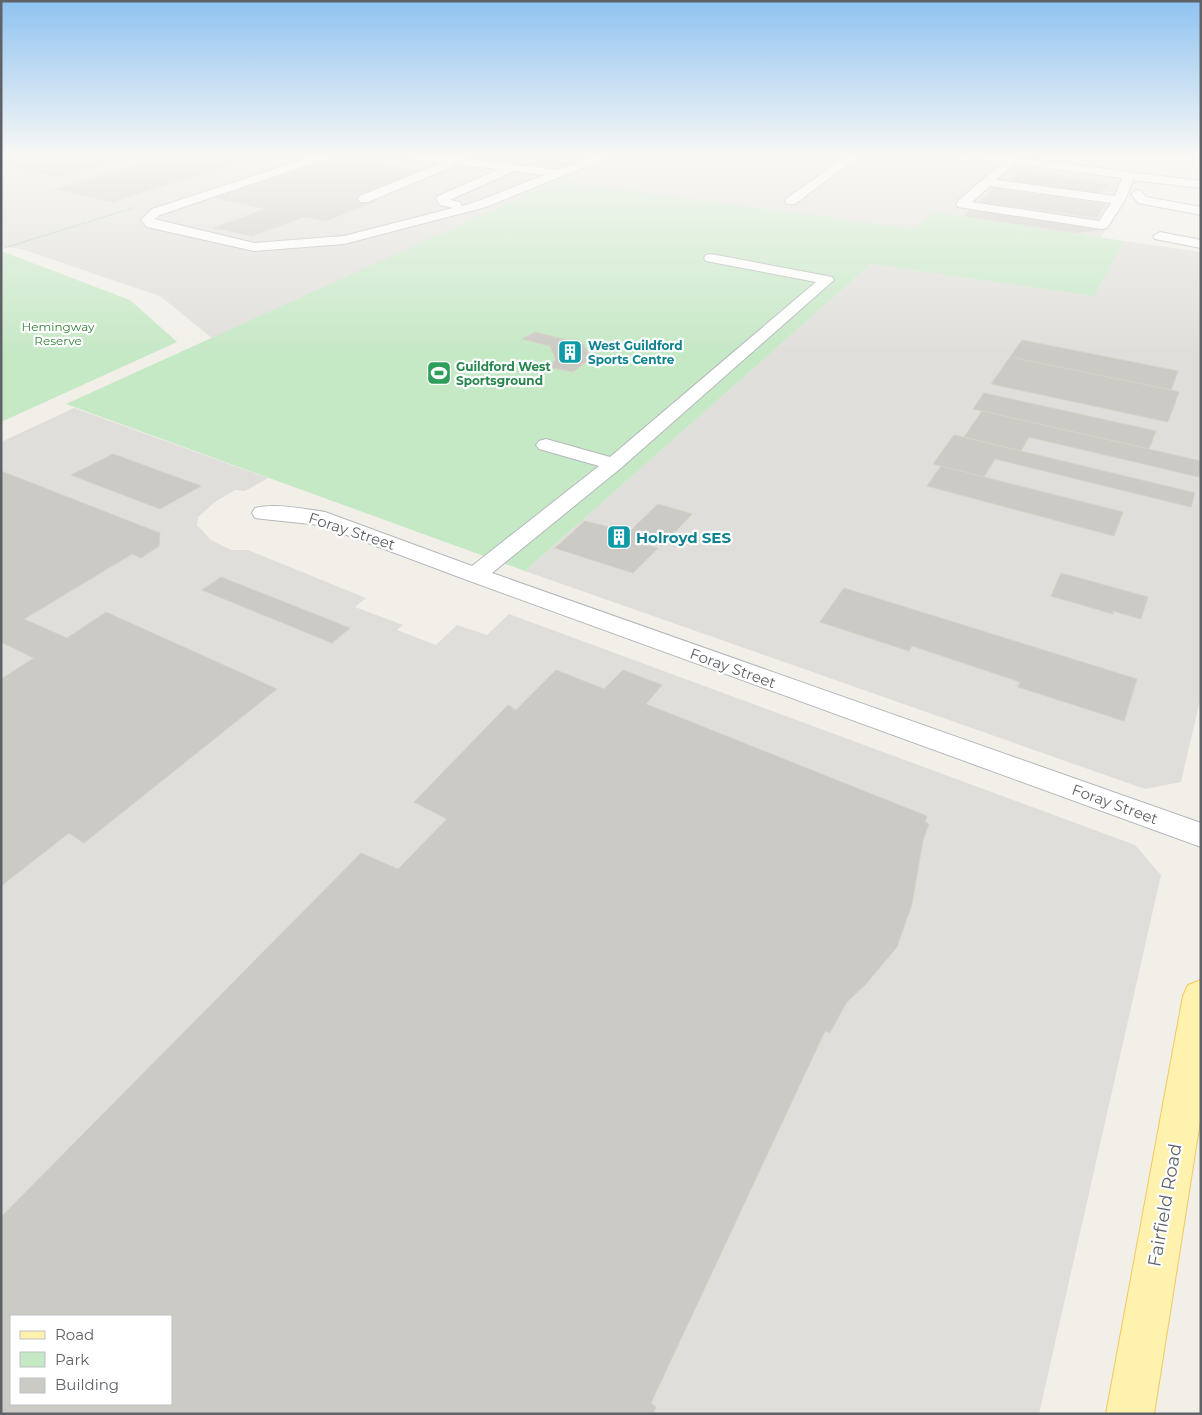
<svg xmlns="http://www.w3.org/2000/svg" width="1202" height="1415" font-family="Montserrat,sans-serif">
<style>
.industrial{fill:#e0deda;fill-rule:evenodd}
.green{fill:#c5e8c5}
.building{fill:#cccac5;stroke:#d6d1c6;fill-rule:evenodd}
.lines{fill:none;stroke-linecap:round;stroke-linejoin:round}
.minor-casing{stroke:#b5b8bc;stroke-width:2}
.major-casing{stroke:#f2c960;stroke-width:2}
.path{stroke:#9cc7a9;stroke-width:1;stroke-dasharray:2.5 1;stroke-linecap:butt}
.minor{fill:#fff;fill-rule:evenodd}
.major{fill:#fff2af;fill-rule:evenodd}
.labels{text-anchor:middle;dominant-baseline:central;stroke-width:4.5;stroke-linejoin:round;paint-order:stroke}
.far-park-label{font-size:12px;fill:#348238;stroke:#fff}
.far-culture-label{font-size:12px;font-weight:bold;fill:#0d838f;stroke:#fff;text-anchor:start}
.far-leisure-label{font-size:12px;font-weight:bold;fill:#27864d;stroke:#fff;text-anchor:start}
.street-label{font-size:15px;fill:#5f6368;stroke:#fff}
.culture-label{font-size:15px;font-weight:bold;fill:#0d838f;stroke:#fff;text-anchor:start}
.near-street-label{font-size:18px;fill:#5f6368;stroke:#fff}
</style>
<rect width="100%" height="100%" fill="#f1efe8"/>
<g class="industrial">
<path d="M 1,156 L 960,156 L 959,159 L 1143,183 L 1132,184 L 1101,238 L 933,212 L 914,229 L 217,342 L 160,296 L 21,249 L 1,246 Z"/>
<path d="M 1124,241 L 1201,252 L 1201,696 L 1181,782 L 1145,789 L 525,571 L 871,264 L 1093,295 Z"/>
<path d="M 74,408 L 268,478 L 245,491 L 235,490 L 215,502 L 198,517 L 197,525 L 211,540 L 231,550 L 248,550 L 366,598 L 355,607 L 403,625 L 397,630 L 436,645 L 457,625 L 487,635 L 509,614 L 1135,845 L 1161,875 L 1039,1414 L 1,1414 L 1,442 ZM 11,1316 L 171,1316 L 171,1404 L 11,1404 Z"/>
</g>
<g class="green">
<path d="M 557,181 L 913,229 L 933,212 L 1124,241 L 1094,296 L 871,264 L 525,571 L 66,404 Z"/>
<path d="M 1,251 L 130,300 L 177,342 L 1,422 Z"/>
</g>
<g class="building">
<path d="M 1,156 L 133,156 L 59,177 L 1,165 Z"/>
<path d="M 170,156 L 222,156 L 246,160 L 112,202 L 55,189 Z"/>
<path d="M 364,156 L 378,156 L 357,161 L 422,172 L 386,187 L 382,187 L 376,189 L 379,190 L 356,197 L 377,201 L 326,221 L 304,217 L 252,236 L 213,228 L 265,209 L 214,198 L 336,157 L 352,160 Z"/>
<path d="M 396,156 L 409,156 L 440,161 L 433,164 L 393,157 Z"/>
<path d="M 452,156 L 517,156 L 532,158 L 514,165 Z"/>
<path d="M 538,159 L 564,163 L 577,163 L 568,167 L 527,164 Z"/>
<path d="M 1019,172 L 1107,184 L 1100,194 L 1010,182 Z"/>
<path d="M 994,188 L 1106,204 L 1097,218 L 981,202 Z"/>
<path d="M 970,210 L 1080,226 L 1082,223 L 1101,226 L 1099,230 L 1074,233 L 964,216 Z"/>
<path d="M 535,332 L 583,344 L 591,358 L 573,372 L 548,367 L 556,360 L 550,346 L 522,339 Z"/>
<path d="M 1022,340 L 1178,371 L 1171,390 L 1010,357 Z"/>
<path d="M 1010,357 L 1171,390 L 1179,392 L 1168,422 L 991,384 Z"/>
<path d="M 984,393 L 1156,431 L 1149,449 L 973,409 Z"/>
<path d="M 982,411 L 1201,461 L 1201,471 L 1199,477 L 1029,437 L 1021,451 L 964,437 Z"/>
<path d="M 954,435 L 1021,451 L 1195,493 L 1191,507 L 995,459 L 984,477 L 933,464 Z"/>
<path d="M 113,454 L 201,486 L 160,509 L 71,475 Z"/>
<path d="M 941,466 L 984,477 L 1123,512 L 1114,536 L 927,486 Z"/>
<path d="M 1,471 L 160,533 L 159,546 L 141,558 L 132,554 L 24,619 L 67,638 L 106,612 L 277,689 L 84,843 L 69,833 L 1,886 L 1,679 L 34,658 L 1,642 Z"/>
<path d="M 658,504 L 692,514 L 662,546 L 650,542 L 647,545 L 658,548 L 633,573 L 555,548 L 585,521 L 629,532 Z"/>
<path d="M 1061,573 L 1148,597 L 1141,619 L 1113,611 L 1113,614 L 1051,596 Z"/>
<path d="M 221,577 L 350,628 L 332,643 L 202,590 Z"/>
<path d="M 844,588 L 1137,679 L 1124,721 L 1018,687 L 1020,682 L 912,646 L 909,651 L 820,622 Z"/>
<path d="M 556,670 L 604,689 L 623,670 L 662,685 L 646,704 L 927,816 L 925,822 L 929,824 L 923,840 L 912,904 L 897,947 L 866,984 L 846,1003 L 830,1033 L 825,1031 L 651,1403 L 656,1407 L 653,1414 L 1,1414 L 1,1217 L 361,853 L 398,869 L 447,819 L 414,802 L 508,705 L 516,710 ZM 11,1316 L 171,1316 L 171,1404 L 11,1404 Z"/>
</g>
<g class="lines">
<defs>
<g id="minor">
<path d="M 315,156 L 330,156 L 329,158 L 160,215 L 154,219 L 254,243 L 344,236 L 453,208 L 440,205 L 436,199 L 438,196 L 499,169 L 456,165 L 368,202 L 360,202 L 358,199 L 360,196 L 441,163 L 411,159 L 406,156 L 463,158 L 557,170 L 594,156 L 608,156 L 607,158 L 486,207 L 344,244 L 254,251 L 147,227 L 141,220 L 152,209 ZM 514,171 L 544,175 L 478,201 L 462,206 L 460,202 L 450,200 Z"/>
<path d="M 847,156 L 859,156 L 795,204 L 787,204 L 785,201 L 787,198 Z"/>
<path d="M 971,156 L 1012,157 L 1201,181 L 1201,188 L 1133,180 L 1125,200 L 1107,228 L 1102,229 L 958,207 L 956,204 L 958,201 L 1002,163 L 976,159 ZM 1014,164 L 1122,178 L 1115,196 L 996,180 ZM 990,186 L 1111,203 L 1099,221 L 972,202 Z"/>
<path d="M 1137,190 L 1141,191 L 1146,197 L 1201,207 L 1201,215 L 1138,203 L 1131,194 Z"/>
<path d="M 1160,232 L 1201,240 L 1201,248 L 1155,239 L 1153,236 Z"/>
<path d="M 711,254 L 827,276 L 832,277 L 834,280 L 621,468 L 492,573 L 1201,823 L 1201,847 L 467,580 L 320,525 L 263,519 L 255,518 L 252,513 L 255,508 C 277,503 303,509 325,512 L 472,566 L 599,466 L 539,449 L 536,445 L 539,441 L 546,439 L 610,457 L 816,282 L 706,261 L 704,258 L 706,255 Z"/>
</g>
<path id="major" d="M 1201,980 L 1201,1115 L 1154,1414 L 1106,1414 L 1183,996 L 1188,985 Z"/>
</defs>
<use href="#minor" class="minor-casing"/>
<use href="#major" class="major-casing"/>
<path class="path" d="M 1,249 L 133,208"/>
<use href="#minor" class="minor"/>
<use href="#major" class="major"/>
</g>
<linearGradient id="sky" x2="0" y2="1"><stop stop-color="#8fc3f1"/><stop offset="0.44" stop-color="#f9f8f5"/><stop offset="1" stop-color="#f9f8f5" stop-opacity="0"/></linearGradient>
<rect width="1202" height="354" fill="url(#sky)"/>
<defs>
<symbol id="building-square" viewBox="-11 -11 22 22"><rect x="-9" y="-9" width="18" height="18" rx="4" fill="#0f9aa8" stroke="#fff"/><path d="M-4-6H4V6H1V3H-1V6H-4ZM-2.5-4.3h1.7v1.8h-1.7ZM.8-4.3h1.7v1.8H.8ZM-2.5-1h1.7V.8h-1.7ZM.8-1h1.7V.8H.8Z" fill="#fff"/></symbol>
<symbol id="stadium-square" viewBox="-11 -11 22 22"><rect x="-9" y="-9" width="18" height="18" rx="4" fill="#2e9e5b" stroke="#fff"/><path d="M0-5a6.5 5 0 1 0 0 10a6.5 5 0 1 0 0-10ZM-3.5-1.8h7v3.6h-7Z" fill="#fff"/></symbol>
</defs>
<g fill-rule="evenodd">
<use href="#building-square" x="556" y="338" width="28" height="28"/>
<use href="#stadium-square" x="425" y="359" width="28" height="28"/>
<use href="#building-square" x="605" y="523" width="28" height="28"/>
</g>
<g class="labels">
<g class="far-park-label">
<text x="58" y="326">Hemingway<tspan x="58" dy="14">Reserve</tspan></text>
</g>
<g class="far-culture-label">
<text x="588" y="345">West Guildford<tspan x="588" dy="14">Sports Centre</tspan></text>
</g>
<g class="far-leisure-label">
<text x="456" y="366">Guildford West<tspan x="456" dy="14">Sportsground</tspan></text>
</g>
<g class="street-label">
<text transform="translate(352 531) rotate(18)">Foray Street</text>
<text transform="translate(733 668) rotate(20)">Foray Street</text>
<text transform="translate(1115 804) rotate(20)">Foray Street</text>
</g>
<g class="culture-label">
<text x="636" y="537">Holroyd SES</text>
</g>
<g class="near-street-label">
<text transform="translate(1165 1205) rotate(-80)">Fairfield Road</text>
</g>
</g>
<rect width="1202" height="1415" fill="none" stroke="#5f6368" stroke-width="5"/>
<rect x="10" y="1315" width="162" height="90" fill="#ffffff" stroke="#bfc1c3"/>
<rect x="20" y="1331" width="25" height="8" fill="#fff2af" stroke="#bfc1c3"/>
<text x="55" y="1340" font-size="15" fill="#5f6368">Road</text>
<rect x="20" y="1352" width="25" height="15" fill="#c5e8c5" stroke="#bfc1c3"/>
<text x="55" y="1365" font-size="15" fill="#5f6368">Park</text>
<rect x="20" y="1378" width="25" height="15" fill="#cccac5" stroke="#bfc1c3"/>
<text x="55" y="1390" font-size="15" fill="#5f6368">Building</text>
</svg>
